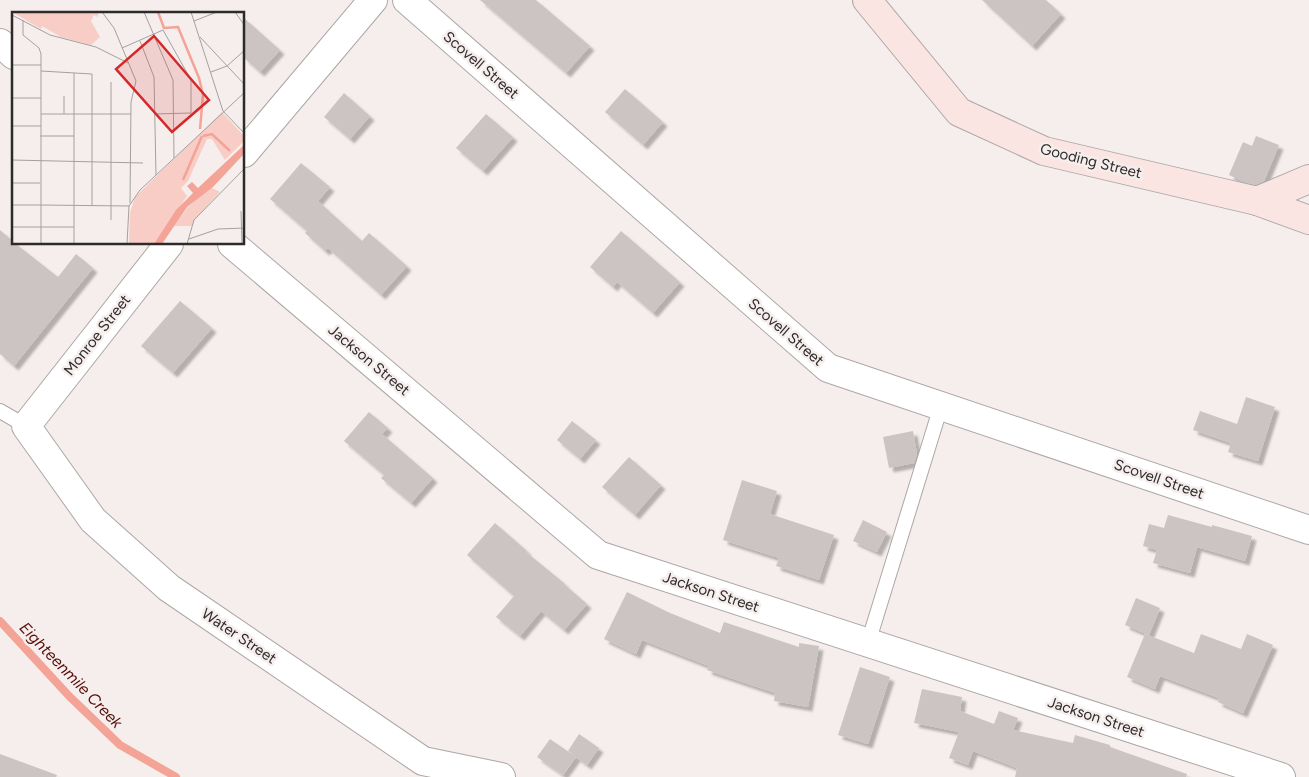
<svg xmlns="http://www.w3.org/2000/svg" width="1309" height="777" font-family="Figtree,sans-serif">
<style>
.lines{fill:none;stroke-linecap:round;stroke-linejoin:round}
.stream{stroke:#f4a397;stroke-width:8}
.building{fill:#cbc4c3;filter:url(#shadow)}
.lane-casing{stroke:#ada7a5;stroke-width:16}
.street-casing{stroke:#ada7a5;stroke-width:30}
.secondary-casing{stroke:#ada7a5;stroke-width:30}
.lane{stroke:#fff;stroke-width:14}
.street{stroke:#fff;stroke-width:28}
.secondary{stroke:#fae5e2;stroke-width:28}
.labels{text-anchor:middle;dominant-baseline:central;stroke-width:5;stroke-linejoin:round;paint-order:stroke}
.street-label{font-size:15px;fill:#2d2a2a;stroke:#f5eeed}
.water-label{font-size:16px;font-style:italic;fill:#550d09;stroke:#f5eeed}
.inset-river{fill:none;stroke:#f4a397;stroke-width:2.5}
.inset-road{fill:none;stroke:#a5a09f;stroke-width:1}
.view{fill:#d62828;fill-opacity:0.15;stroke:#d62828;stroke-width:2.5}
.inset-edge{fill:none;stroke:#2d2a2a;stroke-width:2.5}
</style>
<defs>
<filter id="shadow"><feDropShadow dx="4.5" dy="4.5" stdDeviation="1" flood-color="#0004"/></filter>
</defs>
<rect width="100%" height="100%" fill="#f5eeed"/>
<g class="lines">
<path class="stream" d="M 0,621 L 69,696 L 120,745 L 176,777"/>
</g>
<g class="building">
<path d="M 480,0 L 536,0 L 590,46 L 566,73 Z"/>
<path d="M 982,0 L 1046,0 L 1061,14 L 1032,46 Z"/>
<path d="M 244,18 L 280,50 L 260,72 L 244,58 Z"/>
<path d="M 625,89 L 663,122 L 643,145 L 605,112 Z"/>
<path d="M 344,93 L 370,116 L 350,139 L 324,117 Z"/>
<path d="M 486,114 L 513,137 L 483,171 L 456,148 Z"/>
<path d="M 1256,136 L 1279,145 L 1264,181 L 1256,185 L 1245,182 L 1229,175 L 1243,142 L 1252,146 Z"/>
<path d="M 301,163 L 330,187 L 318,201 L 362,241 L 369,233 L 407,266 L 381,295 L 328,248 L 325,251 L 305,233 L 307,231 L 270,199 Z"/>
<path d="M 0,230 L 14,242 L 14,244 L 16,244 L 58,277 L 76,254 L 93,268 L 14,366 L 0,354 Z"/>
<path d="M 621,231 L 680,282 L 653,313 L 617,282 L 613,287 L 590,267 Z"/>
<path d="M 180,301 L 212,328 L 173,373 L 141,346 Z"/>
<path d="M 1246,397 L 1275,407 L 1258,461 L 1228,452 L 1231,443 L 1193,430 L 1200,411 L 1237,424 Z"/>
<path d="M 369,412 L 388,428 L 382,434 L 433,478 L 411,503 L 381,478 L 384,475 L 344,441 Z"/>
<path d="M 572,421 L 596,440 L 580,459 L 557,440 Z"/>
<path d="M 913,431 L 917,454 L 914,463 L 889,468 L 883,437 Z"/>
<path d="M 629,457 L 661,485 L 635,515 L 602,487 Z"/>
<path d="M 742,480 L 777,491 L 770,514 L 834,535 L 819,580 L 776,566 L 779,558 L 723,540 Z"/>
<path d="M 1168,515 L 1212,527 L 1212,525 L 1252,536 L 1245,561 L 1197,547 L 1190,573 L 1153,563 L 1157,550 L 1143,546 L 1149,524 L 1164,528 Z"/>
<path d="M 863,520 L 887,532 L 877,552 L 853,541 Z"/>
<path d="M 495,523 L 527,551 L 526,552 L 564,583 L 564,584 L 587,604 L 564,630 L 541,611 L 520,636 L 496,617 L 514,596 L 467,555 Z"/>
<path d="M 627,592 L 670,613 L 720,633 L 724,622 L 799,647 L 799,643 L 819,646 L 808,707 L 774,701 L 775,693 L 707,670 L 709,666 L 642,640 L 636,654 L 604,639 Z"/>
<path d="M 1136,598 L 1160,608 L 1149,635 L 1125,625 Z"/>
<path d="M 1145,634 L 1194,653 L 1201,634 L 1241,649 L 1247,634 L 1273,645 L 1243,713 L 1218,702 L 1219,698 L 1160,676 L 1155,689 L 1127,677 Z"/>
<path d="M 860,667 L 890,677 L 868,744 L 838,735 Z"/>
<path d="M 922,689 L 962,697 L 960,711 L 994,724 L 999,711 L 1018,718 L 1013,730 L 1073,743 L 1075,735 L 1110,745 L 1110,747 L 1187,774 L 1186,777 L 1015,777 L 1017,768 L 973,751 L 968,765 L 949,758 L 959,732 L 914,723 Z"/>
<path d="M 579,734 L 599,748 L 587,765 L 568,751 Z"/>
<path d="M 550,739 L 576,757 L 563,775 L 537,757 Z"/>
<path d="M 0,754 L 57,775 L 56,777 L 0,777 Z"/>
</g>
<g class="lines">
<defs>
<g id="lane">
<path d="M 0,411 L 26,426"/>
<path d="M 868,643 L 941,406"/>
</g>
<g id="street">
<path d="M 407,0 L 828,368 L 1309,530"/>
<path d="M 0,43 L 14,55"/>
<path d="M 244,153 L 373,0"/>
<path d="M 169,244 L 26,426 L 93,520 L 169,588 L 423,761 L 501,777"/>
<path d="M 232,244 L 598,555 L 1281,777"/>
</g>
<g id="secondary">
<path d="M 867,0 L 959,112 L 1044,151 L 1257,201 L 1309,220"/>
<path d="M 1257,201 L 1309,179"/>
</g>
</defs>
<use href="#lane" class="lane-casing"/>
<use href="#street" class="street-casing"/>
<use href="#secondary" class="secondary-casing"/>
<use href="#lane" class="lane"/>
<use href="#street" class="street"/>
<use href="#secondary" class="secondary"/>
</g>
<g class="labels">
<g class="street-label">
<text transform="translate(481 65) rotate(41)">Scovell Street</text>
<text transform="translate(1091 161) rotate(14)">Gooding Street</text>
<text transform="translate(786 332) rotate(41)">Scovell Street</text>
<text transform="translate(97 335) rotate(-52)">Monroe Street</text>
<text transform="translate(369 360) rotate(40)">Jackson Street</text>
<text transform="translate(1159 479) rotate(19)">Scovell Street</text>
<text transform="translate(711 592) rotate(18)">Jackson Street</text>
<text transform="translate(239 636) rotate(34)">Water Street</text>
<text transform="translate(1096 717) rotate(18)">Jackson Street</text>
</g>
<g class="water-label">
<text transform="translate(71 675) rotate(46)">Eighteenmile Creek</text>
</g>
</g>
<g transform="translate(12 12)">
<rect width="232" height="232" fill="#f5eeed"/>
<path d="M 0,0 L 86,0 L 86,5 L 82,3 L 79,9 L 88,25 L 79,33 L 49,25 L 30,14 L 29,17 ZM 210,100 L 232,124 L 232,129 L 213,148 L 200,127 L 195,127 L 176,169 L 169,176 L 175,184 L 142,232 L 117,232 L 118,201 L 123,185 ZM 198,175 L 208,180 L 182,208 L 180,214 L 162,214 L 175,196 Z" fill="#f7cdc6"/>
<path d="M 232,133 L 232,142 L 201,175 L 175,195 L 150,232 L 142,232 L 164,198 L 181,181 L 175,174 L 180,170 L 186,176 Z" fill="#f4a397"/>
<path class="inset-river" d="M 146,0 L 152,16 L 166,15 L 187,66 L 191,83 L 188,117M 191,124 L 200,122 L 218,139M 171,168 L 190,124"/>
<path class="inset-road" d="M 90,0 L 102,16 L 124,69 L 119,90 L 118,191M 132,0 L 161,68 L 162,146M 179,0 L 211,99 L 233,122M 223,0 L 233,14M 0,3 L 38,23 L 84,35 L 116,51M 182,9 L 205,0M 188,25 L 233,73M 128,29 L 142,65 L 144,163M 110,36 L 151,18 L 179,68 L 179,101 L 142,102M 0,53 L 29,53M 29,59 L 80,62 L 80,194M 199,60 L 215,54 L 233,38M 52,84 L 52,102M 0,86 L 29,86M 29,102 L 119,102M 0,114 L 29,114M 28,124 L 62,124M 0,148 L 131,151M 0,171 L 28,171M 0,193 L 29,193 L 29,42 L 27,36 L 11,23 L 11,8M 229,199 L 230,232M 99,208 L 99,70M 0,215 L 62,215M 177,227 L 206,217 L 233,216M 29,232 L 29,193 L 117,194 L 128,178 L 233,80M 62,232 L 62,61M 115,232 L 117,194M 175,232 L 182,208 L 233,156"/>
<path class="view" d="M 142,24 L 197,88 L 160,120 L 104,57 Z"/>
<rect width="232" height="232" class="inset-edge"/>
</g>
</svg>
